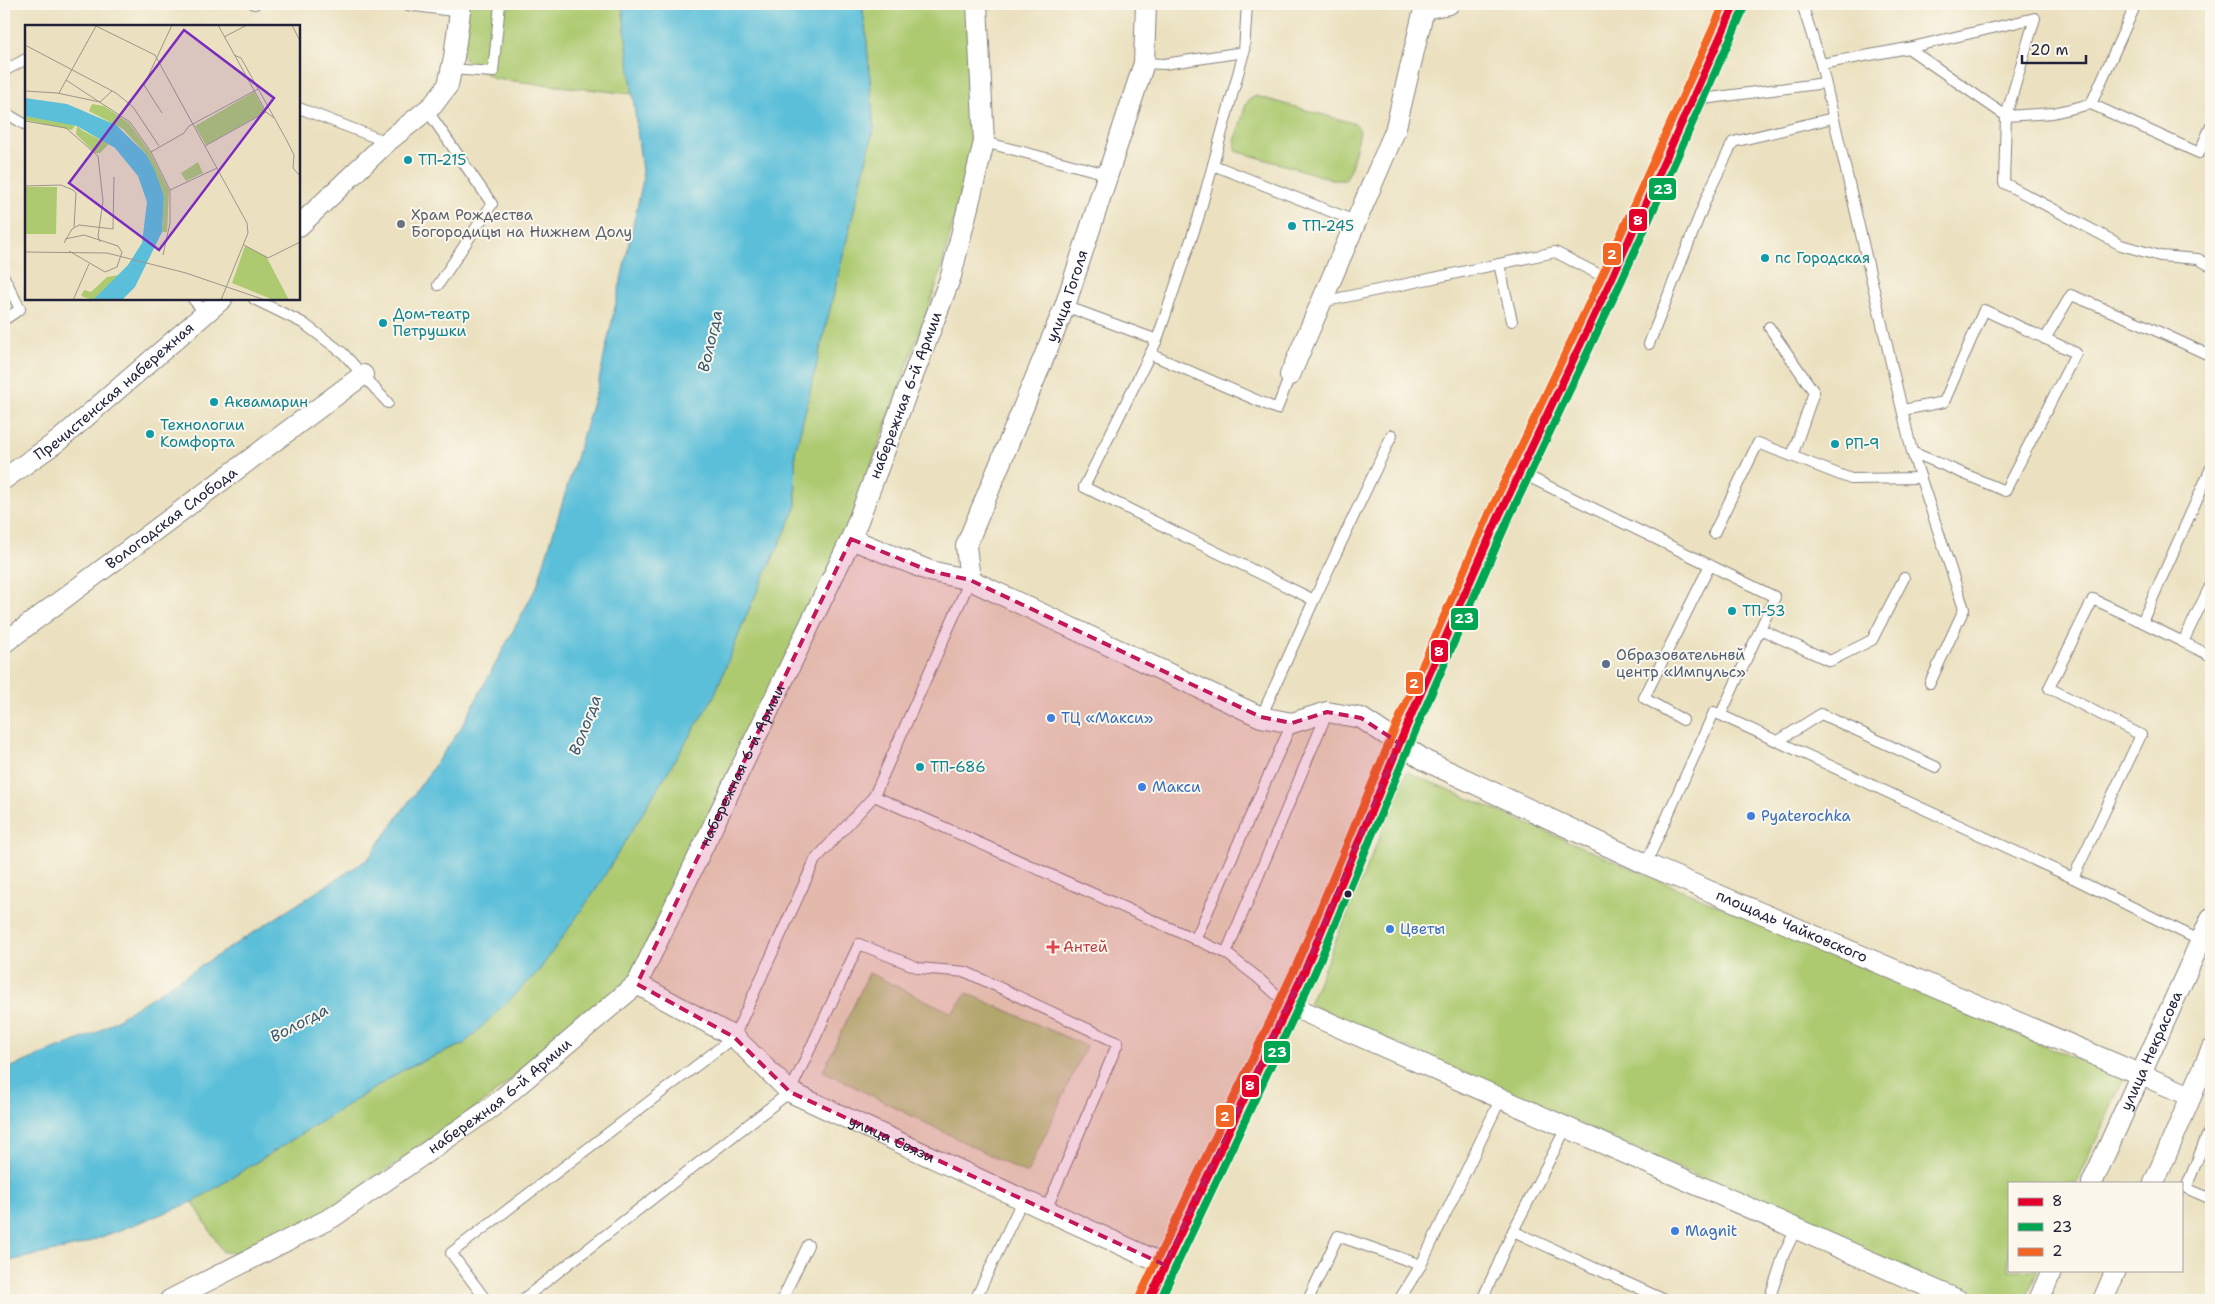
<svg xmlns="http://www.w3.org/2000/svg" width="2215" height="1304" font-family="'Shantell Sans',sans-serif">
<style>
.green{fill:#adca71;stroke:#687656}
.water{fill:#5bbfd9;stroke:#3e708a}
.lines{fill:none;stroke-linecap:round;stroke-linejoin:round}
.lane-casing{stroke:#86827e;stroke-width:12}
.street-casing{stroke:#86827e;stroke-width:22}
.secondary-casing{stroke:#86827e;stroke-width:30}
.lane{stroke:#fff;stroke-width:10}
.street{stroke:#fff;stroke-width:20}
.secondary{stroke:#fff;stroke-width:28}
.bus-1-casing{stroke:#fbf7ec;stroke-width:11}
.bus-2-casing{stroke:#fbf7ec;stroke-width:11}
.bus-3-casing{stroke:#fbf7ec;stroke-width:11}
.bus-1{stroke:#e4002b;stroke-width:8}
.bus-2{stroke:#00a651;stroke-width:8}
.bus-3{stroke:#f26522;stroke-width:8}
.marked{fill:#c2185b;fill-opacity:0.2;stroke:#c2185b;stroke-width:4;stroke-dasharray:10 6;stroke-linejoin:round}
.culture-dot{fill:#0f9aa8;stroke:#fbf7ec;stroke-width:2}
.worship-dot{fill:#6b7280;stroke:#fbf7ec;stroke-width:2}
.service-dot{fill:#5c6f8a;stroke:#fbf7ec;stroke-width:2}
.shop-dot{fill:#3f7fe0;stroke:#fbf7ec;stroke-width:2}
.bus-dot{fill:#22223b;stroke:#fbf7ec;stroke-width:2}
.health-dot{fill:#e0444e;stroke:#fbf7ec;stroke-width:2}
.labels{text-anchor:middle;dominant-baseline:central;stroke-width:4;stroke-linejoin:round;paint-order:stroke}
.culture-label{font-size:15px;fill:#0d838f;stroke:#fbf7ec;text-anchor:start}
.worship-label{font-size:15px;fill:#5b616d;stroke:#fbf7ec;text-anchor:start}
.street-label{font-size:15px;fill:#22223b;stroke:#fbf7ec}
.service-label{font-size:15px;fill:#4e5e75;stroke:#fbf7ec;text-anchor:start}
.shop-label{font-size:15px;fill:#366cbe;stroke:#fbf7ec;text-anchor:start}
.health-label{font-size:15px;fill:#be3a42;stroke:#fbf7ec;text-anchor:start}
.water-label{font-size:16px;font-style:italic;fill:#365972;stroke:#fbf7ec}
.inset-road{fill:none;stroke:#9b958b;stroke-width:1}
.view{fill:#7b2cbf;fill-opacity:0.15;stroke:#7b2cbf;stroke-width:2.5}
.inset-edge{fill:none;stroke:#22223b;stroke-width:2.5}
.line-badge{stroke:#fbf7ec;stroke-width:2}
.badge-label{font-size:14px;text-anchor:middle;font-weight:bold;fill:#fff}
</style>
<rect width="100%" height="100%" fill="#fbf7ec"/>
<filter id="ink" filterUnits="userSpaceOnUse"><feTurbulence type="fractalNoise" baseFrequency=".02" numOctaves="2"/><feDisplacementMap in="SourceGraphic" scale="10" xChannelSelector="R" yChannelSelector="G"/><feConvolveMatrix kernelMatrix="1 2 1 2 8 2 1 2 1" color-interpolation-filters="sRGB"/></filter>
<filter id="wash" filterUnits="userSpaceOnUse"><feTurbulence type="fractalNoise" baseFrequency=".0096" numOctaves="4" result="noise"/><feDisplacementMap in="SourceGraphic" scale="20" xChannelSelector="R" yChannelSelector="G"/><feGaussianBlur stdDeviation="1.12" result="paint"/><feColorMatrix in="noise" values="0 0 0 0 0 0 0 0 0 0 0 0 0 0 0 0 0 1.4 0 .05"/><feComposite in="paint" operator="in"/></filter>
<g filter="url(#wash)">
<rect width="100%" height="100%" fill="#ebe1c0"/>
<g class="green">
<path d="M 461,4 L 622,4 L 633,94 L 494,79 L 465,59 L 458,48 Z"/>
<path d="M 862,4 L 966,4 L 973,141 L 940,275 L 845,537 L 629,979 L 487,1100 L 329,1210 L 238,1253 L 223,1252 L 193,1202 L 406,1068 L 464,1044 L 714,696 L 749,609 L 796,508 L 795,453 L 874,128 L 866,33 Z"/>
<path d="M 1256,96 L 1356,124 L 1360,131 L 1359,136 L 1350,171 L 1345,180 L 1335,180 L 1236,151 L 1235,141 L 1246,104 L 1249,100 Z"/>
<path d="M 1407,772 L 2123,1079 L 2077,1183 L 2009,1183 L 2009,1270 L 2038,1270 L 2025,1300 L 1976,1300 L 1309,1004 Z"/>
<path d="M 869,973 L 952,1013 L 967,993 L 1086,1046 L 1027,1174 L 823,1071 Z"/>
</g>
<path class="water" d="M 622,4 L 862,4 L 866,33 L 874,128 L 795,453 L 796,508 L 749,609 L 714,696 L 595,891 L 538,972 L 464,1044 L 406,1068 L 193,1202 L 78,1246 L 4,1262 L 4,1070 L 96,1033 L 368,859 L 461,728 L 537,586 L 597,389 L 643,180 Z"/>
</g>
<g filter="url(#ink)">
<g class="lines">
<defs>
<g id="lane">
<path d="M 254,4 L 255,4"/>
<path d="M 401,4 L 460,12"/>
<path d="M 1247,4 L 1244,52 L 1198,219 L 1157,340 L 1084,487 L 1314,600 L 1261,717"/>
<path d="M 1802,4 L 1821,64 L 1912,452 L 1964,609 L 1930,683"/>
<path d="M 2136,4 L 2091,104 L 2199,153 L 2211,126"/>
<path d="M 1908,48 L 2035,18 L 2006,116 L 2053,113 L 2091,104"/>
<path d="M 1144,63 L 1164,64 L 1244,52"/>
<path d="M 1821,64 L 1908,48 L 2006,116 L 2004,183 L 2121,245 L 2160,256 L 2198,259 L 2211,266"/>
<path d="M 451,69 L 493,72 L 500,4"/>
<path d="M 4,71 L 26,59"/>
<path d="M 1695,100 L 1825,83"/>
<path d="M 299,108 L 387,142"/>
<path d="M 427,110 L 492,204 L 438,285"/>
<path d="M 4,112 L 26,125"/>
<path d="M 984,142 L 1107,174"/>
<path d="M 1213,165 L 1355,221"/>
<path d="M 1499,264 L 1512,321"/>
<path d="M 4,277 L 20,309 L 4,320"/>
<path d="M 193,299 L 206,314"/>
<path d="M 254,299 L 303,323 L 343,353 L 388,403"/>
<path d="M 1322,302 L 1555,252 L 1610,280"/>
<path d="M 1065,306 L 1157,340"/>
<path d="M 1769,327 L 1814,392 L 1792,456"/>
<path d="M 2045,339 L 2071,295 L 2144,325 L 2211,356"/>
<path d="M 1649,344 L 1708,194 L 1733,142 L 1833,118"/>
<path d="M 1150,354 L 1277,409 L 1290,375"/>
<path d="M 1903,410 L 1944,402 L 1984,310 L 2076,353 L 2005,491 L 1912,452"/>
<path d="M 1521,473 L 1775,597 L 1721,714"/>
<path d="M 1714,533 L 1758,443 L 1851,479 L 1921,478"/>
<path d="M 970,580 L 874,796 L 1226,953 L 1257,977 L 1288,1005"/>
<path d="M 2211,584 L 2183,642 L 2211,656"/>
<path d="M 1314,600 L 1392,435"/>
<path d="M 1760,629 L 1830,661 L 1872,640 L 1904,578"/>
<path d="M 2183,642 L 2142,622 L 2211,468"/>
<path d="M 1683,720 L 1644,698 L 1710,565"/>
<path d="M 1778,741 L 1821,714 L 1936,767"/>
<path d="M 1646,864 L 1714,712 L 2073,878 L 2141,735 L 2049,688 L 2093,599 L 2142,622"/>
<path d="M 2073,878 L 2201,941"/>
<path d="M 1195,940 L 1292,723"/>
<path d="M 1226,953 L 1327,713"/>
<path d="M 2211,1126 L 2186,1188 L 2211,1199"/>
<path d="M 1513,1231 L 1665,1300"/>
<path d="M 486,1300 L 451,1253 L 734,1037 L 815,860 L 874,796"/>
<path d="M 522,1300 L 790,1092 L 859,944 L 919,968 L 966,972 L 1118,1043 L 1046,1210"/>
<path d="M 782,1300 L 808,1245"/>
<path d="M 975,1300 L 1023,1199"/>
<path d="M 1308,1300 L 1338,1236 L 1421,1265 L 1501,1098"/>
<path d="M 1399,1300 L 1421,1265"/>
<path d="M 1482,1300 L 1513,1231 L 1566,1128"/>
<path d="M 1769,1300 L 1784,1254 L 1796,1229"/>
</g>
<g id="street">
<path d="M 299,226 L 387,142 L 433,105 L 448,85 L 454,57 L 461,4"/>
<path d="M 1290,375 L 1395,131 L 1424,9 L 1449,4"/>
<path id="s1" d="M 4,479 L 58,441 L 222,299"/>
<path id="s2" d="M 851,539 L 930,571 L 970,580 L 1261,717 L 1292,723 L 1327,712 L 1361,718 L 1426,761 L 1646,864 L 2191,1096"/>
<path id="s3" d="M 970,580 L 966,546 L 1065,306 L 1144,63 L 1146,4"/>
<path id="s4" d="M 4,643 L 363,375"/>
<path id="s5" d="M 637,984 L 734,1037 L 790,1092 L 1165,1265"/>
<path d="M 1289,1005 L 1958,1300"/>
<path id="s6" d="M 2092,1183 L 2211,918"/>
<path d="M 2154,1183 L 2211,1050"/>
<path id="s7" d="M 170,1300 L 333,1217 L 492,1107 L 637,984 L 851,539 L 951,276 L 984,142 L 977,4"/>
<path d="M 2039,1300 L 2052,1270"/>
<path d="M 2103,1300 L 2116,1270"/>
</g>
<path id="secondary" d="M 1149,1300 L 1306,968 L 1413,711 L 1498,518 L 1611,280 L 1735,4"/>
</defs>
<use href="#lane" class="lane-casing"/>
<use href="#street" class="street-casing"/>
<use href="#secondary" class="secondary-casing"/>
<use href="#lane" class="lane"/>
<use href="#street" class="street"/>
<use href="#secondary" class="secondary"/>
<defs>
<path id="bus-1" d="M 1149,1300 L 1306,968 L 1413,711 L 1498,518 L 1611,280 L 1735,4"/>
<path id="bus-2" d="M 1160,1300 L 1315,972 L 1422,715 L 1507,522 L 1620,284 L 1744,8"/>
<path id="bus-3" d="M 1140,1296 L 1297,964 L 1404,707 L 1489,514 L 1602,276 L 1724,4"/>
</defs>
<use href="#bus-1" class="bus-1-casing"/>
<use href="#bus-2" class="bus-2-casing"/>
<use href="#bus-3" class="bus-3-casing"/>
<use href="#bus-1" class="bus-1"/>
<use href="#bus-2" class="bus-2"/>
<use href="#bus-3" class="bus-3"/>
</g>
</g>
<path class="marked" d="M 851,539 L 930,571 L 970,580 L 1261,717 L 1292,723 L 1327,712 L 1361,718 L 1399,743 L 1306,968 L 1165,1265 L 790,1092 L 734,1037 L 637,984 Z"/>
<g class="culture-dot">
<circle cx="408" cy="160" r="5"/>
<circle cx="1292" cy="226" r="5"/>
<circle cx="1765" cy="258" r="5"/>
<circle cx="383" cy="323" r="5"/>
<circle cx="214" cy="402" r="5"/>
<circle cx="150" cy="434" r="5"/>
<circle cx="1835" cy="444" r="5"/>
<circle cx="1732" cy="611" r="5"/>
<circle cx="920" cy="767" r="5"/>
</g>
<circle class="worship-dot" cx="401" cy="224" r="5"/>
<circle class="service-dot" cx="1606" cy="664" r="5"/>
<g class="shop-dot">
<circle cx="1051" cy="718" r="5"/>
<circle cx="1142" cy="787" r="5"/>
<circle cx="1751" cy="816" r="5"/>
<circle cx="1390" cy="929" r="5"/>
<circle cx="1675" cy="1231" r="5"/>
</g>
<circle class="bus-dot" cx="1348" cy="894" r="4.5"/>
<path class="health-dot" d="M1050.5 939.5h5v5h5v5h-5v5h-5v-5h-5v-5h5z"/>
<g class="labels">
<g class="culture-label">
<text x="418" y="160">ТП-215</text>
<text x="1302" y="226">ТП-245</text>
<text x="1775" y="258">пс Городская</text>
<text x="393" y="314">Дом-театр<tspan x="393" dy="17">Петрушки</tspan></text>
<text x="224" y="402">Аквамарин</text>
<text x="160" y="425">Технологии<tspan x="160" dy="17">Комфорта</tspan></text>
<text x="1845" y="444">РП-9</text>
<text x="1742" y="611">ТП-53</text>
<text x="930" y="767">ТП-686</text>
</g>
<g class="worship-label">
<text x="411" y="215">Храм Рождества<tspan x="411" dy="17">Богородицы на Нижнем Долу</tspan></text>
</g>
<g class="street-label">
<text stroke="none"><textPath href="#s3" startOffset="304">улица Гоголя</textPath></text>
<text stroke="none"><textPath href="#s1" startOffset="141">Пречистенская набережная</textPath></text>
<text stroke="none"><textPath href="#s7" startOffset="1214">набережная 6-й Армии</textPath></text>
<text stroke="none"><textPath href="#s4" startOffset="209">Вологодская Слобода</textPath></text>
<text stroke="none"><textPath href="#s7" startOffset="809">набережная 6-й Армии</textPath></text>
<text stroke="none"><textPath href="#s2" startOffset="1030">площадь Чайковского</textPath></text>
<text stroke="none"><textPath href="#s6" startOffset="145">улица Некрасова</textPath></text>
<text stroke="none"><textPath href="#s7" startOffset="389">набережная 6-й Армии</textPath></text>
<text stroke="none"><textPath href="#s5" startOffset="301">улица Связи</textPath></text>
</g>
<g class="service-label">
<text x="1616" y="655">Образовательнвй<tspan x="1616" dy="17">центр «Импульс»</tspan></text>
</g>
<g class="shop-label">
<text x="1061" y="718">ТЦ «Макси»</text>
<text x="1152" y="787">Макси</text>
<text x="1761" y="816">Pyaterochka</text>
<text x="1400" y="929">Цветы</text>
<text x="1685" y="1231">Magnit</text>
</g>
<g class="health-label">
<text x="1063" y="947">Антей</text>
</g>
<g class="water-label">
<text transform="translate(710 341) rotate(-77)">Вологда</text>
<text transform="translate(585 725) rotate(-69)">Вологда</text>
<text transform="translate(299 1023) rotate(-28)">Вологда</text>
</g>
</g>
<g transform="translate(25 25)">
<rect width="275" height="275" fill="#ebe1c0"/>
<path d="M 229,67 L 240,87 L 181,120 L 170,101 ZM 67,79 L 79,81 L 104,98 L 125,127 L 144,165 L 142,207 L 137,207 L 139,171 L 121,129 L 98,104 L 64,86 ZM 0,91 L 34,96 L 50,101 L 47,105 L 0,95 ZM 52,101 L 58,106 L 84,119 L 75,128 L 70,128 L 51,109 ZM 173,137 L 178,148 L 161,156 L 156,148 ZM 0,162 L 32,162 L 31,209 L 0,209 ZM 220,221 L 241,231 L 264,275 L 249,275 L 207,258 ZM 94,250 L 68,275 L 56,271 L 59,265 L 66,267 L 82,252 Z" fill="#adca71"/>
<path d="M 0,73 L 42,79 L 91,100 L 121,129 L 129,144 L 139,171 L 137,207 L 110,262 L 97,275 L 68,275 L 103,240 L 117,218 L 122,177 L 113,151 L 90,123 L 52,101 L 0,91 Z" fill="#5bbfd9"/>
<path class="inset-road" d="M 69,0 L 130,30 L 222,198 L 223,208 L 196,275M 193,0 L 241,87 L 249,93M 267,0 L 275,16M 199,12 L 222,0M 0,20 L 91,68 L 108,82 L 134,121M 209,30 L 216,33 L 261,114 L 269,130 L 268,143 L 275,151M 41,55 L 105,97 L 126,127 L 145,165 L 145,198 L 138,230M 0,66 L 32,68 L 75,77 L 87,66M 34,68 L 71,1M 137,88 L 119,60 L 147,0M 0,96 L 41,103 L 73,131 L 78,176 L 73,211 L 75,217M 180,121 L 241,87M 126,127 L 159,108 L 164,101 L 233,64M 0,161 L 36,160 L 48,165 L 51,168 L 49,202M 145,165 L 192,143M 40,214 L 59,210 L 93,221 L 97,227 L 92,242 L 80,247 L 44,226M 39,218 L 47,204 L 54,200 L 88,204 L 89,152M 219,220 L 243,233 L 275,217M 0,227 L 82,228 L 161,248 L 240,275M 48,275 L 64,239"/>
<path class="view" d="M 159,5 L 249,73 L 134,225 L 44,158 Z"/>
<rect width="275" height="275" class="inset-edge"/>
</g>
<g class="line-badge">
<rect x="1648" y="177" width="29" height="24" rx="5" fill="#00a651"/>
<rect x="1628" y="208" width="20" height="24" rx="5" fill="#e4002b"/>
<rect x="1602" y="242" width="20" height="24" rx="5" fill="#f26522"/>
<rect x="1450" y="607" width="29" height="24" rx="5" fill="#00a651"/>
<rect x="1430" y="639" width="19" height="24" rx="5" fill="#e4002b"/>
<rect x="1405" y="671" width="19" height="24" rx="5" fill="#f26522"/>
<rect x="1263" y="1040" width="28" height="24" rx="5" fill="#00a651"/>
<rect x="1241" y="1074" width="19" height="24" rx="5" fill="#e4002b"/>
<rect x="1215" y="1104" width="20" height="24" rx="5" fill="#f26522"/>
</g>
<g class="badge-label">
<text x="1663" y="194">23</text>
<text x="1638" y="225">8</text>
<text x="1612" y="259">2</text>
<text x="1464" y="623">23</text>
<text x="1439" y="656">8</text>
<text x="1414" y="688">2</text>
<text x="1277" y="1057">23</text>
<text x="1250" y="1090">8</text>
<text x="1225" y="1121">2</text>
</g>
<rect width="2215" height="1304" fill="none" stroke="#fbf7ec" stroke-width="20"/>
<rect x="2008" y="1182" width="175" height="90" fill="#fbf7ec" stroke="#a4a2a5"/>
<rect x="2018" y="1198" width="25" height="8" fill="#e4002b" stroke="#a4a2a5"/>
<text x="2052" y="1206" font-size="15" fill="#22223b">8</text>
<rect x="2018" y="1223" width="25" height="8" fill="#00a651" stroke="#a4a2a5"/>
<text x="2052" y="1232" font-size="15" fill="#22223b">23</text>
<rect x="2018" y="1248" width="25" height="8" fill="#f26522" stroke="#a4a2a5"/>
<text x="2052" y="1256" font-size="15" fill="#22223b">2</text>
<path d="M2022 55v8h64v-8" fill="none" stroke="#22223b" stroke-width="2.5"/>
<text x="2030" y="55" font-size="15" fill="#22223b" stroke="#fbf7ec" stroke-width="4" paint-order="stroke">20 m</text>
</svg>
